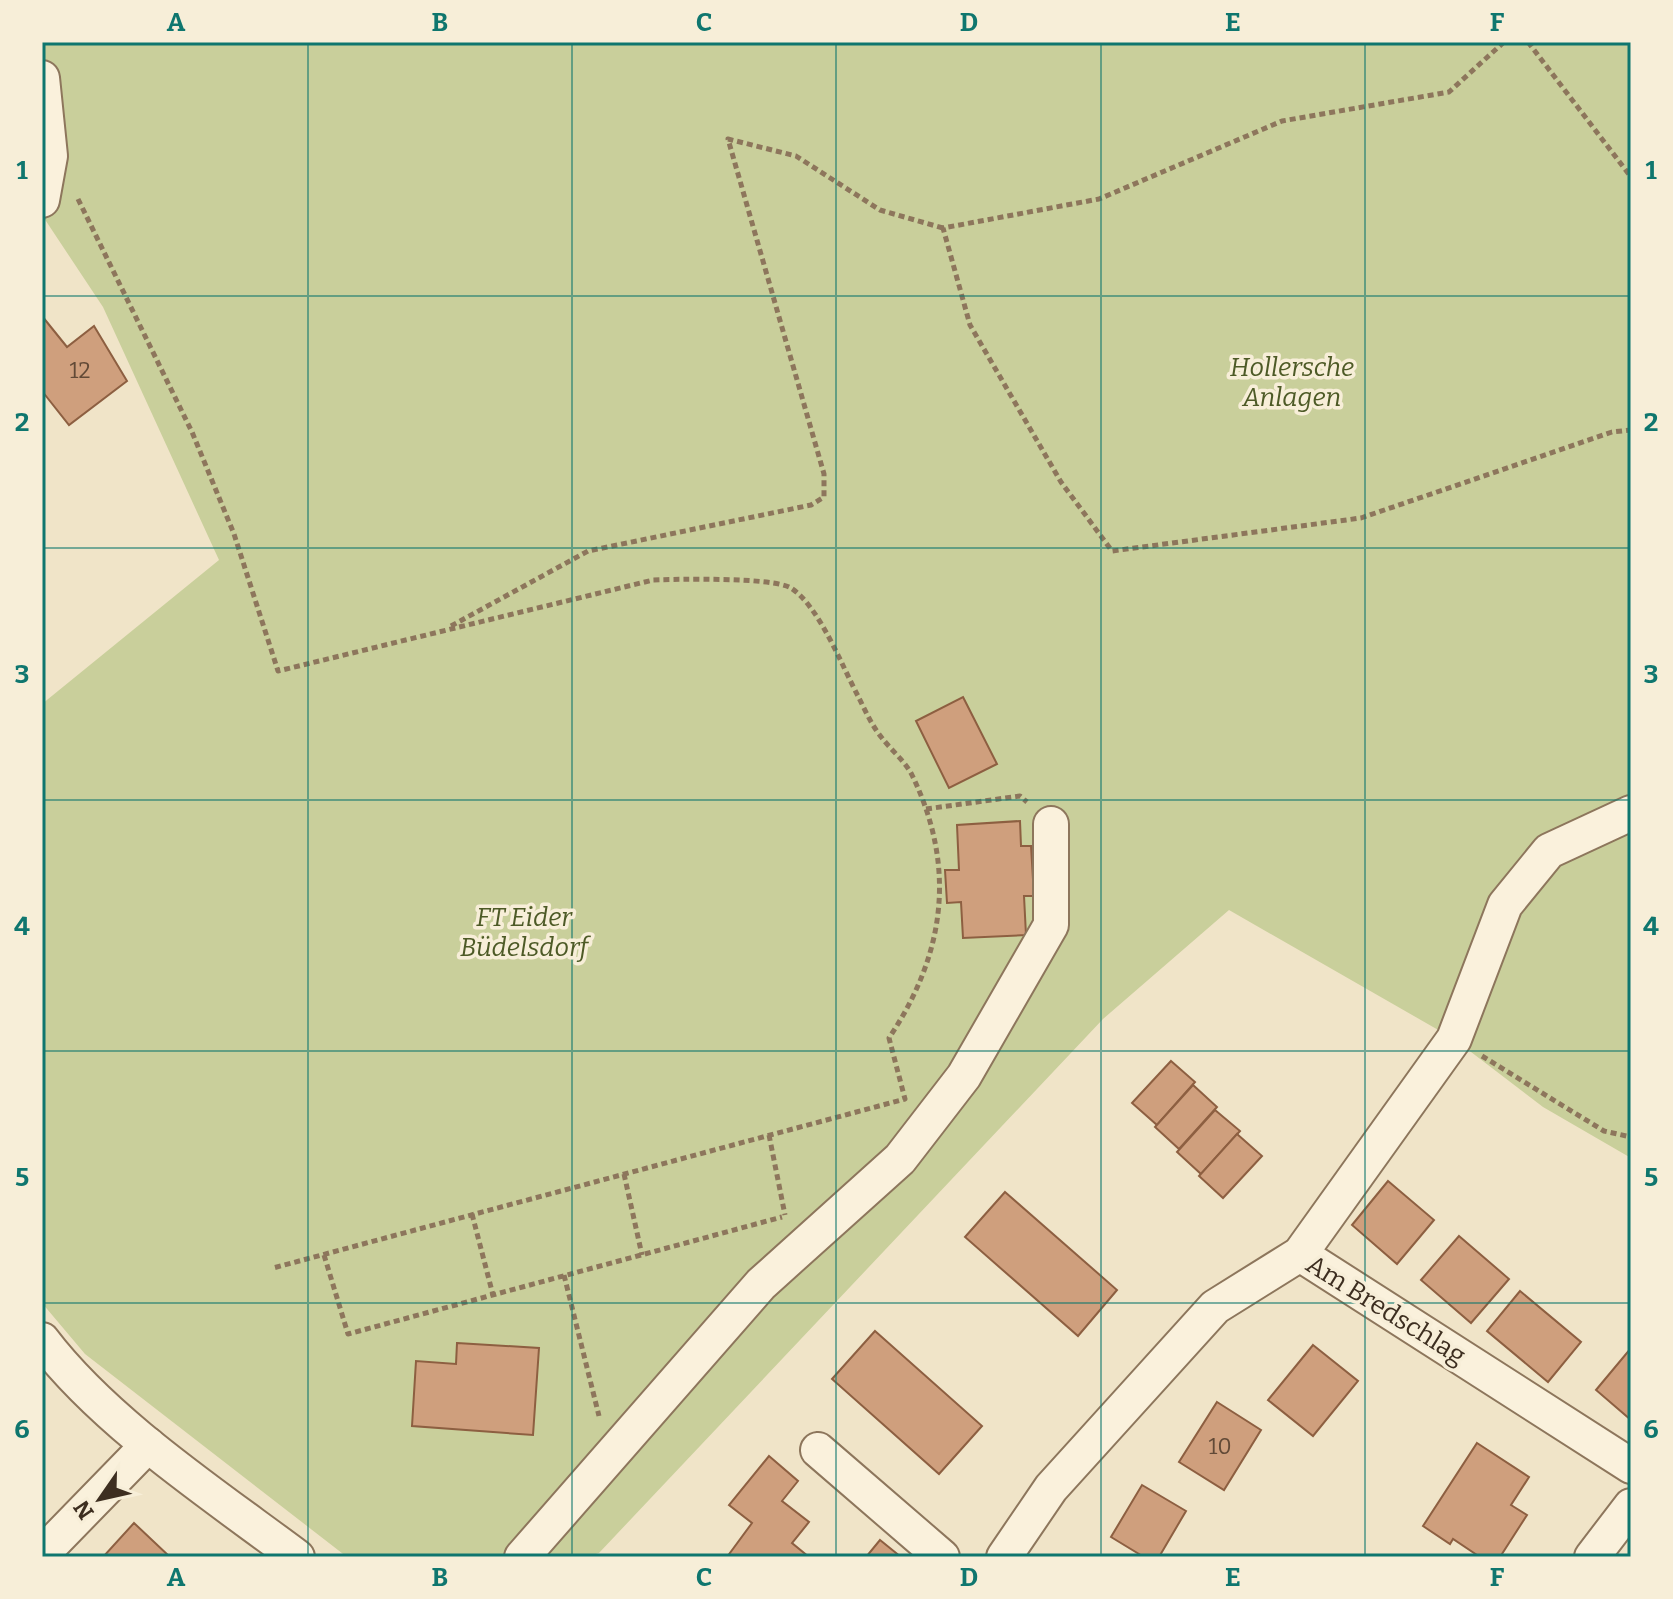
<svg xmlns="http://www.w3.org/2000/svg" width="1673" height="1599" font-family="Bitter,serif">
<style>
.green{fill:#c9cf9b}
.building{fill:#cf9f7d;stroke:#8d5f41;stroke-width:2}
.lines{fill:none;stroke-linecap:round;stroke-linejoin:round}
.minor-casing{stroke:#8d765c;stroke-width:38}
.path{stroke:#8d765c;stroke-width:5;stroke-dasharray:6 4;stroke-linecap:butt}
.minor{stroke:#faf1dc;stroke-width:34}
.grid{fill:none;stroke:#0f766e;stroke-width:2;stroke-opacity:0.55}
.labels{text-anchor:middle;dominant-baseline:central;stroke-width:7;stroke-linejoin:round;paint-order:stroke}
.number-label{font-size:22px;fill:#624a37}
.park-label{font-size:26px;font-style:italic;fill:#4d5a26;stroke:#f7eed8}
.street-label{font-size:26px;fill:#3d2e20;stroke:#f7eed8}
.neatline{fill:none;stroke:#0f766e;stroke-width:3}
.grid-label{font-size:26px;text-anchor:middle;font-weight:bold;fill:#0f766e}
</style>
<rect width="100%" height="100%" fill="#f0e4c8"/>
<path class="green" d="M 42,42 L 1631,42 L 1631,1158 L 1543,1107 L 1454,1039 L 1229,910 L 1103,1019 L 599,1553 L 586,1557 L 347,1557 L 85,1354 L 42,1303 L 42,704 L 219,560 L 103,307 L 42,215 Z"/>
<g class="building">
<path d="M 42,316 L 67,347 L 94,326 L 127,381 L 69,425 L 42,391 Z"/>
<path d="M 963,697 L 997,764 L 949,788 L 916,721 Z"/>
<path d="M 1020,821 L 1021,846 L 1031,846 L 1034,896 L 1024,896 L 1026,935 L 963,938 L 961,902 L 947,903 L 945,870 L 959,870 L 957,825 Z"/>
<path d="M 1171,1061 L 1195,1082 L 1157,1125 L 1132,1103 Z"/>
<path d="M 1193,1085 L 1217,1107 L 1179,1149 L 1155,1127 Z"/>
<path d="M 1215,1110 L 1240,1131 L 1201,1174 L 1177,1152 Z"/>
<path d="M 1237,1134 L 1262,1156 L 1223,1198 L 1199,1176 Z"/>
<path d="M 1388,1181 L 1434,1220 L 1397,1264 L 1352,1225 Z"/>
<path d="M 1005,1192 L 1117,1290 L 1078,1336 L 965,1237 Z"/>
<path d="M 1459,1236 L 1509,1279 L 1471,1323 L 1421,1280 Z"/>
<path d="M 1520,1291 L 1581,1342 L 1548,1382 L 1487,1331 Z"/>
<path d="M 875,1331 L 982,1426 L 939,1474 L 832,1379 Z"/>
<path d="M 457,1343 L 539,1348 L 533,1435 L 412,1426 L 416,1361 L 456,1364 Z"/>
<path d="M 1313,1345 L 1358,1381 L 1313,1436 L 1268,1400 Z"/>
<path d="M 1631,1348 L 1631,1420 L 1596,1390 Z"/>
<path d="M 1217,1402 L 1261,1430 L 1224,1490 L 1179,1462 Z"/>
<path d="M 1477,1443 L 1529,1477 L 1511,1505 L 1527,1515 L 1500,1557 L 1480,1557 L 1453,1539 L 1450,1544 L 1423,1526 Z"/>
<path d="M 769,1456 L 798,1481 L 782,1501 L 809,1522 L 792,1543 L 809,1557 L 727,1557 L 752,1523 L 729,1505 Z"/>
<path d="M 1142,1485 L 1186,1511 L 1159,1557 L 1144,1557 L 1111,1537 Z"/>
<path d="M 134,1523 L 170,1557 L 103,1557 Z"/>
<path d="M 880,1540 L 901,1557 L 866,1557 Z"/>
</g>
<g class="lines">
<defs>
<g id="minor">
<path d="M 42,78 L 50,156 L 42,200"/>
<path d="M 1300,1254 L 1631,1466"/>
<path d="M 42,1340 C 105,1423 214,1495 297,1557"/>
<path d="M 818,1450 L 942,1557"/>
<path d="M 42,1554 L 148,1445"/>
<path d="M 522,1557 L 761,1284 L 900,1159 L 964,1076 L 1051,925 L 1051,824"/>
<path d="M 1004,1557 L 1051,1488 L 1215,1307 L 1300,1254 L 1454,1039 L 1505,905 L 1549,851 L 1631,813"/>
<path d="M 1592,1557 L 1631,1506"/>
</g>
</defs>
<use href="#minor" class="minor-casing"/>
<g class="path">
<path d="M 1504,42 L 1449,92 L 1282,121 L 1099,199 L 943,228 L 970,325 L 1061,482 L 1112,551 L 1361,518 L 1612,432 L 1631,430"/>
<path d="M 1528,42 L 1631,177"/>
<path d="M 78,199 L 192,432 L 234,534 L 278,671 L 653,580 C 678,579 773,577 791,588 C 819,606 842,666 858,696 C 865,710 872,726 882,738 C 891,750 905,761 912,775 C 957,868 945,954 889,1038 L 905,1099 L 273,1268"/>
<path d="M 451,626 L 588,551 L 811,505 L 824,497 L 824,474 L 728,139 L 796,156 L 880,210 L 943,228"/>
<path d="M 926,809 L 1020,796 L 1027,802"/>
<path d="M 1482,1056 L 1604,1131 L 1631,1137"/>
<path d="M 769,1135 L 785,1215"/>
<path d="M 624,1174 L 642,1255"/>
<path d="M 472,1214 L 493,1295"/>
<path d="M 324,1255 L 348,1334 L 782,1217"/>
<path d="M 564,1275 L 599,1416"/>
</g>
<use href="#minor" class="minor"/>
</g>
<path class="grid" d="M 308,42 L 308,1557M 572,42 L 572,1557M 836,42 L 836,1557M 1101,42 L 1101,1557M 1365,42 L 1365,1557M 42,296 L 1631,296M 42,548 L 1631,548M 42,800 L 1631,800M 42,1051 L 1631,1051M 42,1303 L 1631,1303"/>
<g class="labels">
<g class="number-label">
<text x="80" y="370">12</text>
<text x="1220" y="1446">10</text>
</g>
<g class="park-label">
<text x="1292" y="367">Hollersche<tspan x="1292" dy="30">Anlagen</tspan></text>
<text x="524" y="917">FT Eider<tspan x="524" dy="30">Büdelsdorf</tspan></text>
</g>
<g class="street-label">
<text transform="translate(1386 1310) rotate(32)">Am Bredschlag</text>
</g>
</g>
<rect width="1673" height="1599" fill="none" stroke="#f7eed8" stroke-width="88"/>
<g transform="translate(100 1499) rotate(236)" stroke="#f7eed8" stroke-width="6" paint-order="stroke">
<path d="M0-6L14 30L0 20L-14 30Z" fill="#3d2e20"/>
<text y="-12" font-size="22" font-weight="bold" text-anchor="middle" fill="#3d2e20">N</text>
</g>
<rect x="44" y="44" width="1585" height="1511" class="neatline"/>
<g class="grid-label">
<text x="176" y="31">A</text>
<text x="440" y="31">B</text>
<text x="704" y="31">C</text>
<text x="969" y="31">D</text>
<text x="1233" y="31">E</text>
<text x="1497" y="31">F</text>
<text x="22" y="179">1</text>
<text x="1651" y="179">1</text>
<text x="22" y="431">2</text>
<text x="1651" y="431">2</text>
<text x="22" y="683">3</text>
<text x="1651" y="683">3</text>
<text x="22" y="935">4</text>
<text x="1651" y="935">4</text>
<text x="22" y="1186">5</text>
<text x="1651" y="1186">5</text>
<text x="22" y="1438">6</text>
<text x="1651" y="1438">6</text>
<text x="176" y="1586">A</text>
<text x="440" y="1586">B</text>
<text x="704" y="1586">C</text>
<text x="969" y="1586">D</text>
<text x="1233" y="1586">E</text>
<text x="1497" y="1586">F</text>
</g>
</svg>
